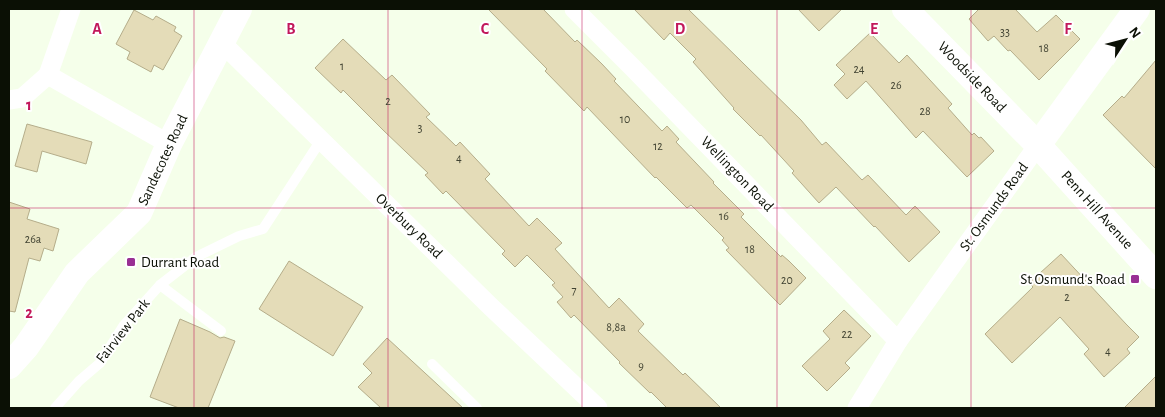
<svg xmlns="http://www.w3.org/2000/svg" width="1165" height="417" font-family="'Alegreya Sans',sans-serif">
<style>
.building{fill:#e4dcb8;stroke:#b5ad8a}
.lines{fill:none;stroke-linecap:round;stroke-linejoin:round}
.lane{stroke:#fff;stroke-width:10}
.street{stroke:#fff;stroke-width:19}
.secondary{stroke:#fff;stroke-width:26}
.grid{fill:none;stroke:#c2185b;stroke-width:1;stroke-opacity:0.55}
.poi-dot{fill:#993093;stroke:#fff;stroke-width:2}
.labels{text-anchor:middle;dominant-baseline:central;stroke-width:4;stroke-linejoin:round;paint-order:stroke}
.number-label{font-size:12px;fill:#414332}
.street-label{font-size:15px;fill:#0b1005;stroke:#fff}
.poi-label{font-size:15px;fill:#0b1005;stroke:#fff;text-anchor:start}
.grid-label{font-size:16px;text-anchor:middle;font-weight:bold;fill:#c2185b;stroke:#fff;stroke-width:4;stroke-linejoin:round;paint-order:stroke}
</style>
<rect width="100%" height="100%" fill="#f5ffea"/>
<g class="building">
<path d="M 488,9 L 543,9 L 575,42 L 577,40 L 602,64 L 616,79 L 614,81 L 662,131 L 667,126 L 679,139 L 676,142 L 714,182 L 713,183 L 744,214 L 741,217 L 781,257 L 782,255 L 789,261 L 806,278 L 780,305 L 726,250 L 729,248 L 722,240 L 724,238 L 691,205 L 687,208 L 656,177 L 655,178 L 587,107 L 584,111 L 545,71 L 547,69 Z"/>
<path d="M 634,9 L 688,9 L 801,120 L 822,145 L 826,142 L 862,180 L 868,175 L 906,215 L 915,206 L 940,232 L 909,262 L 875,226 L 874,227 L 836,187 L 819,203 L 792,173 L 794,171 L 761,135 L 760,136 L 733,109 L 734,108 L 693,62 L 696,59 L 670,33 L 664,40 Z"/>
<path d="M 798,9 L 842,9 L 819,31 Z"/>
<path d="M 979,9 L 1015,9 L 1037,32 L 1056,15 L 1080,39 L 1039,80 L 1010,50 L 1008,51 L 994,36 L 988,41 L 969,19 Z"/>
<path d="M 134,10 L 153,20 L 156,16 L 176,27 L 174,31 L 182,36 L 163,70 L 154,65 L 151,72 L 127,59 L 130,52 L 116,44 Z"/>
<path d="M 870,33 L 899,63 L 907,55 L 952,104 L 948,108 L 972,135 L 974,133 L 979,138 L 981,137 L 994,151 L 967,177 L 923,131 L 916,138 L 866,81 L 847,99 L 834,85 L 845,74 L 836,65 Z"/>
<path d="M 343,39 L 386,80 L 392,75 L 430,114 L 426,117 L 456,146 L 460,142 L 490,174 L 485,179 L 529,226 L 537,218 L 562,243 L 555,249 L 609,308 L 619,298 L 644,324 L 638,331 L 683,375 L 685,373 L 721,408 L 667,408 L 651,392 L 650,393 L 619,363 L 620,362 L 574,315 L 571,318 L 557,302 L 563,297 L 552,285 L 555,283 L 527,255 L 515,267 L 502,254 L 505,251 L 446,191 L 443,194 L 425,175 L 428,173 L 383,130 L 343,90 L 341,93 L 315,68 Z"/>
<path d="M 1156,60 L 1156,169 L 1103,115 L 1122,96 L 1124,98 Z"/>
<path d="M 27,124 L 92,142 L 86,164 L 42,151 L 37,172 L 15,166 Z"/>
<path d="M 9,202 L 30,209 L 27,219 L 59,229 L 53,251 L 44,248 L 40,261 L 29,258 L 15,312 L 9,311 Z"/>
<path d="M 1061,254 L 1126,324 L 1139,337 L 1127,349 L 1130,353 L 1104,377 L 1084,354 L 1089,349 L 1060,317 L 1012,363 L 985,334 L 1033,287 L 1029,283 Z"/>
<path d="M 289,261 L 363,307 L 333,356 L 259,309 Z"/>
<path d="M 844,310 L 871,336 L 845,363 L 850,368 L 827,391 L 802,366 L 830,339 L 823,331 Z"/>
<path d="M 180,319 L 210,332 L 220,338 L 224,337 L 235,341 L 208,408 L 179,408 L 150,397 Z"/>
<path d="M 387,338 L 463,408 L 381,408 L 358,387 L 372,373 L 363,364 Z"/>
<path d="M 1156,376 L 1156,408 L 1124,408 Z"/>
</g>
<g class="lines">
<g class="lane">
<path d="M 160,285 L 221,331"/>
<path d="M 432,364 L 477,408"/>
<path d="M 55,408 L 79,381 L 100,363 L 124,325 L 160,285 L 196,257 L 239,236 L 263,229 L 321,140"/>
</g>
<g class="street">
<path d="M 574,9 L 633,68 L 898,341"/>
<path d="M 221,42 L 491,307 L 598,408"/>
<path d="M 48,75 L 71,9"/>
<path d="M 9,100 L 22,98 L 48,75 L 169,144"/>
<path d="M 857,408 L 898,341 L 1038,145"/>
</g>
<g class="secondary">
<path d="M 905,9 L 1038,145 L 1156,276"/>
<path d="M 1038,145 L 1137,9"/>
<path d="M 9,366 L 26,347 L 77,273 L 139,213 L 169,144 L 239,9"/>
</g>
</g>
<path class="grid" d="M 194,9 L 194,408M 388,9 L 388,408M 582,9 L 582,408M 777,9 L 777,408M 971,9 L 971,408M 9,208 L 1156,208"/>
<g class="poi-dot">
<rect x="126" y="257" width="10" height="10" rx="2.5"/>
<rect x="1130" y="274" width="10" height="10" rx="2.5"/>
</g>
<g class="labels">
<g class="number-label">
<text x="1005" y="32">33</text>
<text x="1044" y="48">18</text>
<text x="342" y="66">1</text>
<text x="859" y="69">24</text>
<text x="896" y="85">26</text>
<text x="388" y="101">2</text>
<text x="925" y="111">28</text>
<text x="625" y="119">10</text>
<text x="420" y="128">3</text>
<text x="658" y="146">12</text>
<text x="459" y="158">4</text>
<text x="724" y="216">16</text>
<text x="33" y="239">26a</text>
<text x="750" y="249">18</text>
<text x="787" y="280">20</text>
<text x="574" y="290">7</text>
<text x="1067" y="297">2</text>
<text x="616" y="327">8,8a</text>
<text x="847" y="334">22</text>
<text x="1108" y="351">4</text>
<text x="641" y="366">9</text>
</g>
<g class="street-label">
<text transform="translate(972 77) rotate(46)">Woodside Road</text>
<text transform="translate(163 160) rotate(-65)">Sandecotes Road</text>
<text transform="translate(737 174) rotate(46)">Wellington Road</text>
<text transform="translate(994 207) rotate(-54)">St. Osmunds Road</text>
<text transform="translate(1097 210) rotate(48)">Penn Hill Avenue</text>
<text transform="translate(409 226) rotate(44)">Overbury Road</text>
<text transform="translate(123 331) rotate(-52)">Fairview Park</text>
</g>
<g class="poi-label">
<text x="141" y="262">Durrant Road</text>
<text x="1125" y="279" text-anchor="end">St Osmund's Road</text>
</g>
</g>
<g class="grid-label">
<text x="97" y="34">A</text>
<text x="291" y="34">B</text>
<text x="485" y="34">C</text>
<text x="680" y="34">D</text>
<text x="874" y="34">E</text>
<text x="1068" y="34">F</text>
<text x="29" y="110">1</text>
<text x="29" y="318">2</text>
</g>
<rect width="1165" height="417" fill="none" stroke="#0b1005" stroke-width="20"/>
<g transform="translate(1125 40) rotate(54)" stroke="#ffffff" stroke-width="4" paint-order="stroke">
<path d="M0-4L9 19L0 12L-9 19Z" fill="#0b1005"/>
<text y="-8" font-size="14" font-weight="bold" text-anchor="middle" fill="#0b1005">N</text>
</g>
</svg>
